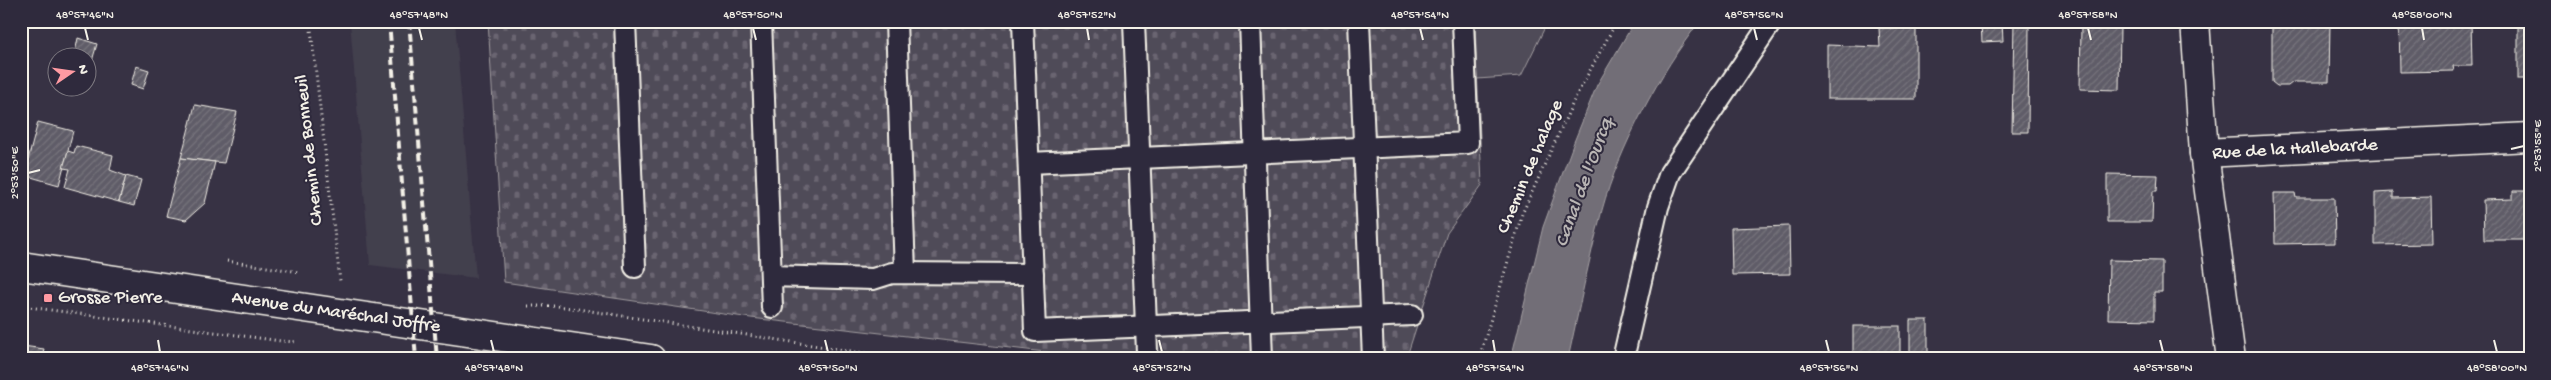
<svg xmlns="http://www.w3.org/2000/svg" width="2551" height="380" font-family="'Gochi Hand',sans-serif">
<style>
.built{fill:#433f4e}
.cemetery{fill:url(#cemetery-stones);stroke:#a29ea0}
.green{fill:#504b59;stroke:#a29ea0}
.water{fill:#726e77;stroke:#a6a2a4}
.building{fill:url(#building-hatch);stroke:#f4f1e8}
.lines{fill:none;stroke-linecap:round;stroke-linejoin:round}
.lane-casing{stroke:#f4f1e8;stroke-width:24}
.street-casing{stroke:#f4f1e8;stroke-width:31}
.secondary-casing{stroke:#f4f1e8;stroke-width:31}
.path{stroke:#f4f1e8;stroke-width:3;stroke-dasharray:1 4;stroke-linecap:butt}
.lane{stroke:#2f2a3d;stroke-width:20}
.street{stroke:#2f2a3d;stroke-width:28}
.secondary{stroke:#2f2a3d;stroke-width:28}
.rail{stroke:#f4f1e8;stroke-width:4;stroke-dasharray:8 4;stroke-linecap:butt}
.ticks{fill:none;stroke:#f4f1e8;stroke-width:2}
.poi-dot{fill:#ff9aa2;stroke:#2f2a3d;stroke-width:2}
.labels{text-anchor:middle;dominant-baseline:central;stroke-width:4;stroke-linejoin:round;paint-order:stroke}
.street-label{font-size:19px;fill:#f4f1e8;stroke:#2f2a3d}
.poi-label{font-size:19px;fill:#f4f1e8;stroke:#2f2a3d;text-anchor:start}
.water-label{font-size:20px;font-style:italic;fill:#bab6b5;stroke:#2f2a3d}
.neatline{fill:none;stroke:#f4f1e8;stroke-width:2}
.ticks-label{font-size:12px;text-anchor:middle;fill:#f4f1e8}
</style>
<defs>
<pattern id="cemetery-stones" width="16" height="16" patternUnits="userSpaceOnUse" patternTransform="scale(1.25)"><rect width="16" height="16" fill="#504b59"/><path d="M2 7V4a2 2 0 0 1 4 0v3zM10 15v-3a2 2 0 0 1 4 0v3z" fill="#6a6571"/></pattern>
<pattern id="building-hatch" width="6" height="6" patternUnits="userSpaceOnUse" patternTransform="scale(1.25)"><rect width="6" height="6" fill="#5f5c67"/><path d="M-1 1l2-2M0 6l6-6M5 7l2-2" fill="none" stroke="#77747d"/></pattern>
</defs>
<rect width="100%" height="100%" fill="#373244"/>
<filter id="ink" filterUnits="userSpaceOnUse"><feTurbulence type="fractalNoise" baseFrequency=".02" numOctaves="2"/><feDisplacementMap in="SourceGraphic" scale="10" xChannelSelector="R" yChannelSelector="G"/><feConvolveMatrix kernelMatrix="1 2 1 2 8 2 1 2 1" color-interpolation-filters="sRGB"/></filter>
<g filter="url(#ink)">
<path class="built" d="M 350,21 L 455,21 L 476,278 L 370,265 Z"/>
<path class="cemetery" d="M 488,21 L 1475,21 L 1482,185 L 1447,233 L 1406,359 L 1123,359 L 1062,354 L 751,318 L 504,282 Z"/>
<path class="green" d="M 1475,21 L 1548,21 L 1521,76 L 1477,79 Z"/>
<path class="water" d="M 1635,21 L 1700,21 C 1660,72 1619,148 1602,210 C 1589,259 1579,309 1568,359 L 1511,359 L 1543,227 L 1574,142 L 1597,85 Z"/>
<g class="building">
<path d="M 2002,21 L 2003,41 L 1982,42 L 1981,22 Z"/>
<path d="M 2014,21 L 2029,24 L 2028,132 L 2012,132 Z"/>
<path d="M 2272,21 L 2330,21 L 2329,82 L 2293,82 L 2288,86 L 2277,86 L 2272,82 Z"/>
<path d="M 2399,21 L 2471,21 L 2472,66 L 2453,66 L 2454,71 L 2400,72 Z"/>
<path d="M 2081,26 L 2120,26 L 2119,90 L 2080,89 Z"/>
<rect x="2518" y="27" width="12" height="52"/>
<path d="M 1879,28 L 1916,28 L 1916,99 L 1827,99 L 1827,45 L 1880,47 Z"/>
<path d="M 78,38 L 97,44 L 89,71 L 88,70 L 88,58 L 74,58 Z"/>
<path d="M 136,66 L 149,70 L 143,89 L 131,85 Z"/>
<path d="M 195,105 L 237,112 L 224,163 L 181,158 Z"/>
<path d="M 38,122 L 73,131 L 59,185 L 24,175 Z"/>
<path d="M 76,146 L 113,155 L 110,170 L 126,176 L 119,202 L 65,187 L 70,169 L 63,168 L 68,151 L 74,153 Z"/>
<path d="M 181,158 L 215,162 L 205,203 L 186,220 L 166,216 Z"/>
<path d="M 2107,174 L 2158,175 L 2157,191 L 2153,191 L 2152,222 L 2107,222 Z"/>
<path d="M 126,176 L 141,180 L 134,206 L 119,202 Z"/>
<path d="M 2513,191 L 2530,191 L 2530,240 L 2484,240 L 2483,200 L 2513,199 Z"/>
<path d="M 2393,192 L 2393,198 L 2431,197 L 2432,244 L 2375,245 L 2375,193 Z"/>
<path d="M 2274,193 L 2295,193 L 2296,198 L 2334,198 L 2335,243 L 2275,244 Z"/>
<path d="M 1789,226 L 1790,274 L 1732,275 L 1731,228 Z"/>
<path d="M 2109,260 L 2162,261 L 2162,292 L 2154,292 L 2154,320 L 2108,319 Z"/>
<rect x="1910" y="320" width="18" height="39"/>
<rect x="1853" y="326" width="47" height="33"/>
<path d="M 21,343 L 24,343 L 23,346 L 44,349 L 41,359 L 21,359 Z"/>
</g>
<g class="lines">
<defs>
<g id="lane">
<path d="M 625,21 L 635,267"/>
<path d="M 761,21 L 772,307"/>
<path d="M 896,21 L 905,273"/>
<path d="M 1023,21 L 1035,331 L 1412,315"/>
<path d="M 1134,21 L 1147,352"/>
<path d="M 1250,21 L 1262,359"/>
<path d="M 1359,21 L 1373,359"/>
<path d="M 1029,163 L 1468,143 L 1463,21"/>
<path d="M 771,276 L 873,279 L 892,273 L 1033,274"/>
<path d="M 1623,359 L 1658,207 L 1670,173 L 1772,21"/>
</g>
<g id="street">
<path d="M 2195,21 L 2204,153 L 2231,359"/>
<path d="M 2204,153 L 2530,137"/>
</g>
<path id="secondary" d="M 21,266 L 651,359"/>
</defs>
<use href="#lane" class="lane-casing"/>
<use href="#street" class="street-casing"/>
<use href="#secondary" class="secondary-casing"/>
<g class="path">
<path d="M 310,21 L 340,281"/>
<path d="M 227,261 L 300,272"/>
<path d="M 21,306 L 281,341 L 298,342"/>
<path d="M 528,306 L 558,306 L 903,359"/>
<path d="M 1479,359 L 1522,214 L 1576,96 L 1617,21"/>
</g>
<use href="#lane" class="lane"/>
<use href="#street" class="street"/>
<use href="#secondary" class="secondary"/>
<g class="rail">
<path d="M 389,21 L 416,359"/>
<path d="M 409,21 L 437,359"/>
</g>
</g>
</g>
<path class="ticks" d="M 85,28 L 88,40M 419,28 L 422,40M 753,28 L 756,40M 1087,28 L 1089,40M 1420,28 L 1423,40M 1754,28 L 1757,40M 2088,28 L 2091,40M 2422,28 L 2424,40M 2511,149 L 2524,146M 28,173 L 40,170M 158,340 L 160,352M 491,340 L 494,352M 825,340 L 828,352M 1159,340 L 1162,352M 1493,340 L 1495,352M 1826,340 L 1829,352M 2160,340 L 2163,352M 2494,340 L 2497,352"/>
<rect class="poi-dot" x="43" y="293" width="10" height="10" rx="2.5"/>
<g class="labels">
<g class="street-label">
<text transform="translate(310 150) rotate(-96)">Chemin de Bonneuil</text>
<text transform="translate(2295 150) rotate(-3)">Rue de la Hallebarde</text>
<text transform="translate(1531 167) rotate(-67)">Chemin de halage</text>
<text transform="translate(336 313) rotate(8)">Avenue du Maréchal Joffre</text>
</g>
<g class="poi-label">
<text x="58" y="298">Grosse Pierre</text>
</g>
<g class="water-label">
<text transform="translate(1585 183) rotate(-70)">Canal de l'Ourcq</text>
</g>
</g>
<rect width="2551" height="380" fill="none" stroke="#2f2a3d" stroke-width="55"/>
<g transform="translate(72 72) rotate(77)"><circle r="24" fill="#2f2a3d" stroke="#7e7a81"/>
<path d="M0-4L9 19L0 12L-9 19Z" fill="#ff9aa2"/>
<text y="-8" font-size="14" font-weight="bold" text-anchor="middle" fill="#f4f1e8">N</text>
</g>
<rect x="28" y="28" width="2496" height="324" class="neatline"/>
<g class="ticks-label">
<text x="85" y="18">48°57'46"N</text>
<text x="419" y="18">48°57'48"N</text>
<text x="753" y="18">48°57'50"N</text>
<text x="1087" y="18">48°57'52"N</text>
<text x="1420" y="18">48°57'54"N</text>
<text x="1754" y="18">48°57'56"N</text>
<text x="2088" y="18">48°57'58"N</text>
<text x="2422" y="18">48°58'00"N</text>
<text transform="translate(2537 146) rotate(-90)" y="4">2°53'55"E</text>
<text transform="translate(14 173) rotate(-90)" y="4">2°53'50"E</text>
<text x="160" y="371">48°57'46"N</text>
<text x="494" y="371">48°57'48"N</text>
<text x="828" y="371">48°57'50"N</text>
<text x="1162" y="371">48°57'52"N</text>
<text x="1495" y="371">48°57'54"N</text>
<text x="1829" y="371">48°57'56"N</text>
<text x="2163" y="371">48°57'58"N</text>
<text x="2497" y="371">48°58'00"N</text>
</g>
</svg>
